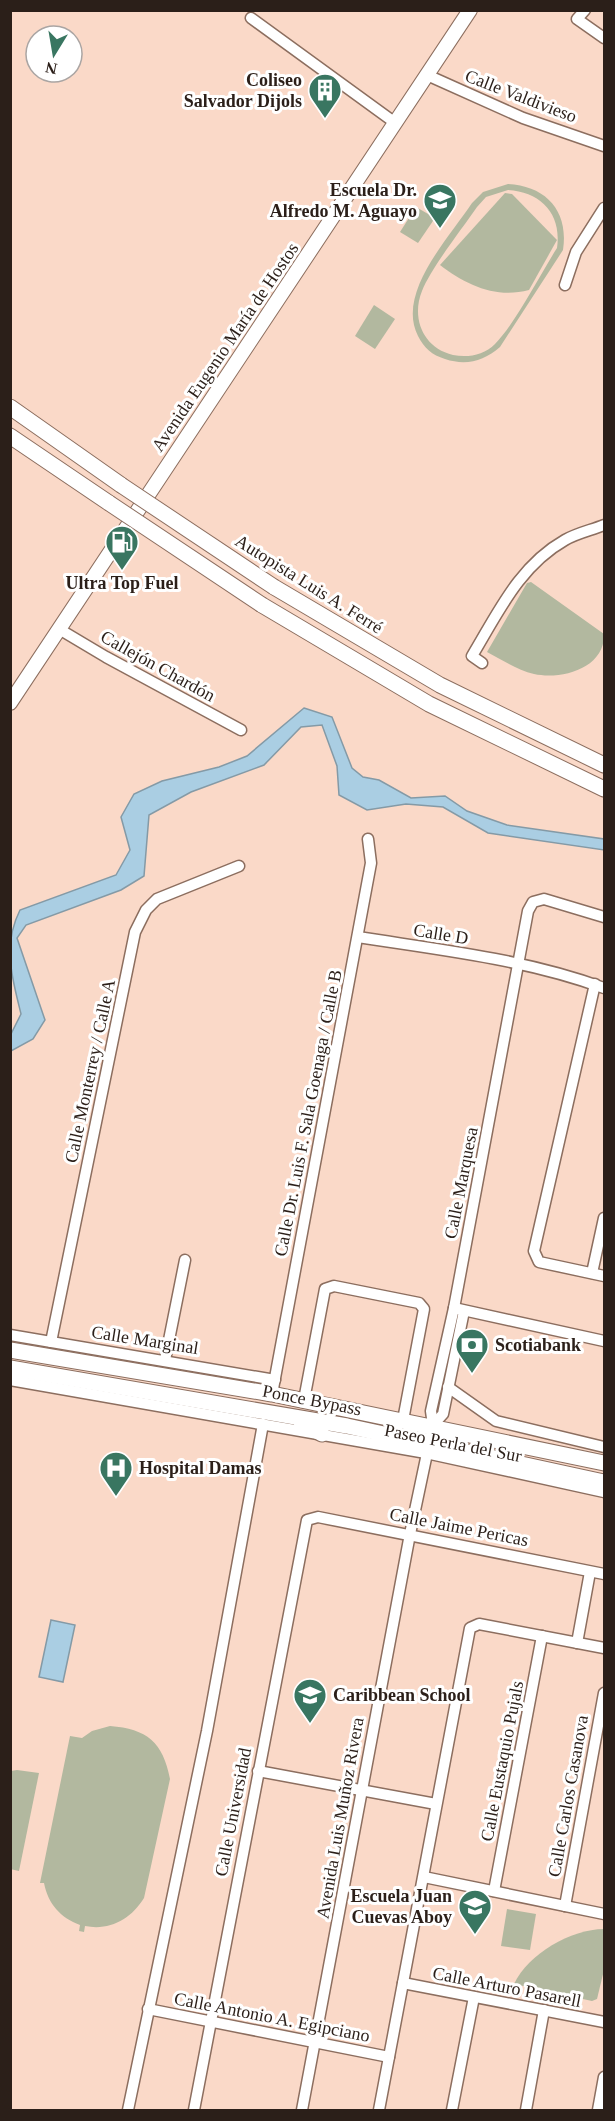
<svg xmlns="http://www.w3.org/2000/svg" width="615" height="2121" font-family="'Times New Roman',serif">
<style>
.green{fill:#b2b89f;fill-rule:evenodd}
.water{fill:#aacee3;stroke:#849aa6;stroke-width:1.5}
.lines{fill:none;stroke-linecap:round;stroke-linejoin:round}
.minor-casing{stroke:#8c6e5f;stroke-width:13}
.major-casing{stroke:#8c6e5f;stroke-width:16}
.highway-casing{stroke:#8c6e5f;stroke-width:17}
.minor{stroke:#fff;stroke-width:10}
.major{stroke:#fff;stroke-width:14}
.highway{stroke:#fff;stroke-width:15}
.highway-bridge-casing{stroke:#8c6e5f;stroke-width:17;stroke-linecap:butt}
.highway-bridge{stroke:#fff;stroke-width:15}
.labels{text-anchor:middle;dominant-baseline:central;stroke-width:6;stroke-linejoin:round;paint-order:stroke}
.poi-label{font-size:18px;font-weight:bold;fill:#2b1f19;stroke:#fff;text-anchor:end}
.street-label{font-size:18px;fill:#2b1f19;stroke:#fff}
</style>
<rect width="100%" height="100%" fill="#fad9c8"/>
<g class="green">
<path d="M 508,184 C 546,186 569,211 563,250 L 500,347 C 484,361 466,366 445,359 C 432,355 424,348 418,336 C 396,293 449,238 472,203 L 483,192 ZM 508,190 C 541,192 562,214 557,248 C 541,273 515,324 495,344 C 484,355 468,358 453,355 C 423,348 411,318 422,291 C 431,268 462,229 477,207 L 486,197 Z"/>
<path d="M 505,193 L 512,194 L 557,240 L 529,290 C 496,299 466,285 440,265 Z"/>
<path d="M 416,207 L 435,218 L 418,243 L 400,232 Z"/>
<path d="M 374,305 L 395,319 L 375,349 L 355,336 Z"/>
<path d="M 531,582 L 604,634 C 605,668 562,680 534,674 C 518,670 502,660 487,652 L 527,583 Z"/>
<path d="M 110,1726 C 147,1729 163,1742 170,1779 L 144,1898 C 131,1919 110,1931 85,1926 L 84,1932 L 79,1931 L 80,1925 C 61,1918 48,1904 44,1883 L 40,1883 L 70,1736 L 82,1738 L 92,1731 Z"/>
<path d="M 17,1770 L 39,1773 L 19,1871 L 10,1869 L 11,1771 Z"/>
<path d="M 507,1909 L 536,1914 L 530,1950 L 501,1946 Z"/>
<path d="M 604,1929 L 604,1970 L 597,1999 L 592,2001 L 514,1984 C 528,1954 571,1929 604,1929 Z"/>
</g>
<g class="water">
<path d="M 304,708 L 332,717 L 352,768 L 363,777 L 379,780 L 411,798 L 445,796 L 467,811 L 507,825 L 604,839 L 604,850 L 488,833 L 443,807 L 406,804 L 367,810 L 339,795 L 337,766 L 322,725 L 301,727 L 264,765 L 191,792 L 149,815 L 144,876 L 121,890 L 26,925 L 17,938 L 45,1020 L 33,1039 L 11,1051 L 11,1034 L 21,1014 C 12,977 2,946 20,910 L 116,875 L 130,850 L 121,817 L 134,794 L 162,781 L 219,767 L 247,756 Z"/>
<path d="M 51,1620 L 75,1625 L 63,1682 L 39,1677 Z"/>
</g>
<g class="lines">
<defs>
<g id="minor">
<path d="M 585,10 L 577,19 L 604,38"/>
<path d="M 251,18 L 394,122"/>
<path d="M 427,75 L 523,118 L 604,146"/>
<path d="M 565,285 L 576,252 L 604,208"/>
<path d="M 59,629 L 106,657 L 241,730"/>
<path d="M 482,663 L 472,656 C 498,613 519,566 565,540 C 577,533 592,530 604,525"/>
<path d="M 358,937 C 440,950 525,959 604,988"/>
<path d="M 595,984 L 534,1251 L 539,1262 L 604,1276"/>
<path d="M 592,1273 L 604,1218"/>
<path d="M 454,1308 L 604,1341"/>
<path d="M 10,1335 L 275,1380"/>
<path d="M 51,1342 L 135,932 L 146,910 L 157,899 L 239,866"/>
<path d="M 165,1360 L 185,1260"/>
<path d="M 10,1380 L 426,1453 L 604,1492"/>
<path d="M 448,1387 L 496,1421 L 604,1447"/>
<path d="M 272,1394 L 371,863 L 368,839"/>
<path d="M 304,1400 L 325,1289 L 334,1286 L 419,1303 L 424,1309 L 403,1420"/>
<path d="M 433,1425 L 443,1414 L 464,1311"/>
<path d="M 577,1643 L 590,1572"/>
<path d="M 258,1771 L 436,1804"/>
<path d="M 424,1877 L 604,1914"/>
<path d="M 494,1891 L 542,1636"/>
<path d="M 565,1906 L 604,1693"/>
<path d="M 403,1983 L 604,2022"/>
<path d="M 148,2009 L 389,2057"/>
<path d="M 128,2110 L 207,1731 L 263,1424"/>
<path d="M 194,2110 L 307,1520 L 318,1517 L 604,1574"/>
<path d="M 302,2110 L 410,1534 L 433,1425 L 431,1411 L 454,1308 L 528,911 L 533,902 L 544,899 L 604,917"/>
<path d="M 379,2110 L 470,1628 L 479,1624 L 604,1648"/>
<path d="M 452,2110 L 474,1997"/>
<path d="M 526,2110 L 544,2010"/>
<path d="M 598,2110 L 604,2077"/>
</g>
<path id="major" d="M 10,703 L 470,10"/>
<g id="highway">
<path d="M 10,407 L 121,485"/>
<path d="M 10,436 L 109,503"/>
<path d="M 274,587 L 440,685 L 604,765"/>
<path d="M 262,605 L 429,704 L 604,789"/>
<path d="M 10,1350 L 272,1394 L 604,1463"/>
<path d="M 10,1368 L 347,1426 L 604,1482"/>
<path d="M 301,1422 L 322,1434"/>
</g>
</defs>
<use href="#minor" class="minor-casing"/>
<use href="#major" class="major-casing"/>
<use href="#highway" class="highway-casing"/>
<use href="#minor" class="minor"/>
<use href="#major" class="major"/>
<use href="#highway" class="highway"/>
<defs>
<g id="highway-bridge">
<path d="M 121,485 L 274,587"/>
<path d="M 109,503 L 262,605"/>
</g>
</defs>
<use href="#highway-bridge" class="highway-bridge-casing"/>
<use href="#highway-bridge" class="highway-bridge"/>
</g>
<defs>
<symbol id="building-pin" viewBox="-11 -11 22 30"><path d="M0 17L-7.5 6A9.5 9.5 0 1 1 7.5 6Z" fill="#397661" stroke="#fff"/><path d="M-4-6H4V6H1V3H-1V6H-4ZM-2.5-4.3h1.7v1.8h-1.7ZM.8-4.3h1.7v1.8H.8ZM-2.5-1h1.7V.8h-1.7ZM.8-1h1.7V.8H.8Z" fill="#fff"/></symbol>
<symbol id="school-pin" viewBox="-11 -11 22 30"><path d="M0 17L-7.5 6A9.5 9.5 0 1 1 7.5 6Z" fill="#397661" stroke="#fff"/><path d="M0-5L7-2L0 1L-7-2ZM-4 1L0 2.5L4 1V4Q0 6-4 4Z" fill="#fff"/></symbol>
<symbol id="fuel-pin" viewBox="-11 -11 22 30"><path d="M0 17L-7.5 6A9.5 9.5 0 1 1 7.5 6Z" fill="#397661" stroke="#fff"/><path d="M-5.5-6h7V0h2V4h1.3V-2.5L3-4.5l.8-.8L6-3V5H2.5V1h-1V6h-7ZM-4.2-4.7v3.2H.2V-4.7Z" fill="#fff"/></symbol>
<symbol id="bank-pin" viewBox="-11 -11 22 30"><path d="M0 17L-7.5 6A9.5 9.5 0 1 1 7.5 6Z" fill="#397661" stroke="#fff"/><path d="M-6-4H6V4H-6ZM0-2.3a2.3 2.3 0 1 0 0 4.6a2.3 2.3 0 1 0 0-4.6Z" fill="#fff"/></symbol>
<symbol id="hospital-pin" viewBox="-11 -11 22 30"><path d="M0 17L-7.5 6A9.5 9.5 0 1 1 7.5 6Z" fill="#397661" stroke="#fff"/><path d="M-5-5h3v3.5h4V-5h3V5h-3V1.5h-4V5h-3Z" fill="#fff"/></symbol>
</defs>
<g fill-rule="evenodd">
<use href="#building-pin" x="306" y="71" width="38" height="52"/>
<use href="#school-pin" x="421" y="181" width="38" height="52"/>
<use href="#fuel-pin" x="103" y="523" width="38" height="52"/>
<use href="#bank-pin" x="453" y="1326" width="38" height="52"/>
<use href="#hospital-pin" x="97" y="1449" width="38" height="52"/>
<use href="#school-pin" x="291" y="1676" width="38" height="52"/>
<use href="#school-pin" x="456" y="1887" width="38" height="52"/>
</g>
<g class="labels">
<g class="poi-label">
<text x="302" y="80">Coliseo<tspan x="302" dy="21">Salvador Dijols</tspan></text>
<text x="417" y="190">Escuela Dr.<tspan x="417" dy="21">Alfredo M. Aguayo</tspan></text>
<text x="122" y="583" text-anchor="middle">Ultra Top Fuel</text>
<text x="495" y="1345" text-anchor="start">Scotiabank</text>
<text x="139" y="1468" text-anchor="start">Hospital Damas</text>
<text x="333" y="1695" text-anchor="start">Caribbean School</text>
<text x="452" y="1896">Escuela Juan<tspan x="452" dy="21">Cuevas Aboy</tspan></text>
</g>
<g class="street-label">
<text transform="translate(521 96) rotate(21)">Calle Valdivieso</text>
<text transform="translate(225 347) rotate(-56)">Avenida Eugenio María de Hostos</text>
<text transform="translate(309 584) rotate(32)">Autopista Luis A. Ferré</text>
<text transform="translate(158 666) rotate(29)">Callejón Chardón</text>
<text transform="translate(441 934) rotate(9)">Calle D</text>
<text transform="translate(90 1071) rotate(-78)">Calle Monterrey / Calle A</text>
<text transform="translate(308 1113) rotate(-79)">Calle Dr. Luis F. Sala Goenaga / Calle B</text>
<text transform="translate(461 1183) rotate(-79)">Calle Marquesa</text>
<text transform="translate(145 1340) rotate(9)">Calle Marginal</text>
<text transform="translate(312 1400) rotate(11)">Ponce Bypass</text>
<text transform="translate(453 1443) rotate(11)">Paseo Perla del Sur</text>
<text transform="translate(459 1527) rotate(11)">Calle Jaime Pericas</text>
<text transform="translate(502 1761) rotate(-79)">Calle Eustaquio Pujals</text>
<text transform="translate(568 1796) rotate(-80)">Calle Carlos Casanova</text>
<text transform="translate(233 1812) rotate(-79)">Calle Universidad</text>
<text transform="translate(340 1818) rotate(-80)">Avenida Luis Muñoz Rivera</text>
<text transform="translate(507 1987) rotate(11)">Calle Arturo Pasarell</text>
<text transform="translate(272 2017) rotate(11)">Calle Antonio A. Egipciano</text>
</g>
</g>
<rect width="615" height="2121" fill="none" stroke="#2b1f19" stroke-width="24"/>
<g transform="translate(54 54) rotate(191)"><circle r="28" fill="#ffffff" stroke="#aaa5a3" stroke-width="1.5"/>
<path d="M0-4.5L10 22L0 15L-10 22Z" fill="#397661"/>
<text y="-9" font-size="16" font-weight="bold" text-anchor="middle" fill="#2b1f19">N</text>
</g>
</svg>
